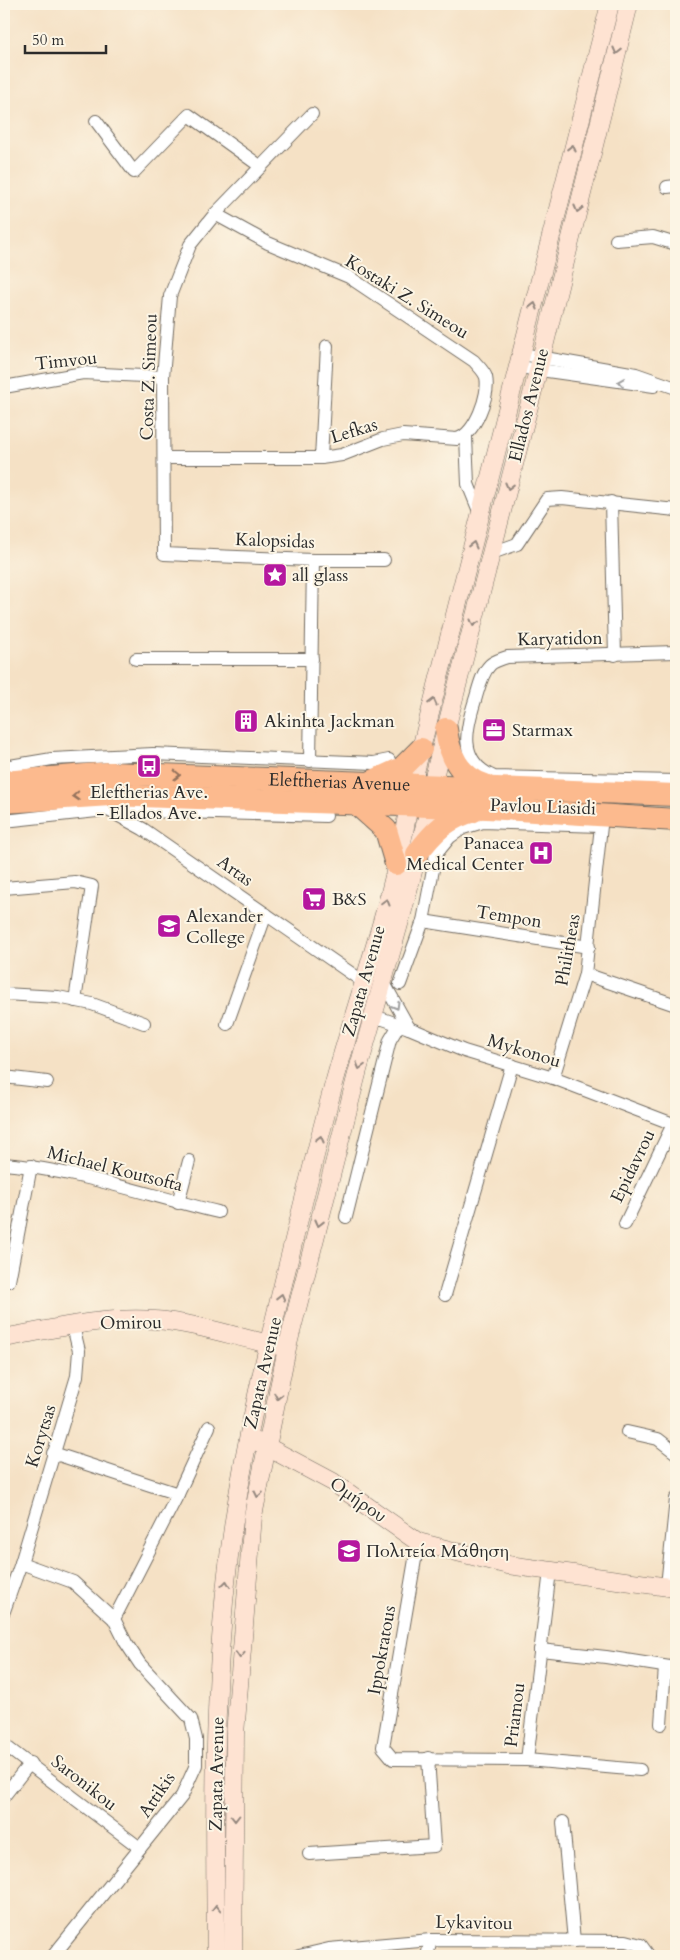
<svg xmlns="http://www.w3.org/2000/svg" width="680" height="1960" font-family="Cardo,serif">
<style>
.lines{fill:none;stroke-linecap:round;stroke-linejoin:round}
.street-casing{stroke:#726b61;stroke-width:14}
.secondary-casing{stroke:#726b61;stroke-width:19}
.highway-casing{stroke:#726b61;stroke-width:24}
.street{stroke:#fff;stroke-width:12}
.secondary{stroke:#fee3d2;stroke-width:18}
.highway{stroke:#fcba8e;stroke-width:22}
.oneway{stroke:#94877e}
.oneway2{stroke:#a0a0a0}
.oneway3{stroke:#94725c}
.labels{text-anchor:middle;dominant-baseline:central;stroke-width:4;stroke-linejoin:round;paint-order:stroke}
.street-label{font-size:18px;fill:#2b2b2b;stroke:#fcf5e5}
.poi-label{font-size:18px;fill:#2b2b2b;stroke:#fcf5e5;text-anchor:start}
</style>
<rect width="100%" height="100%" fill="#fcf5e5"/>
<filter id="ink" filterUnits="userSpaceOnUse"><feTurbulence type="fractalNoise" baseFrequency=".02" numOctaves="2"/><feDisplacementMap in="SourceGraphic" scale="10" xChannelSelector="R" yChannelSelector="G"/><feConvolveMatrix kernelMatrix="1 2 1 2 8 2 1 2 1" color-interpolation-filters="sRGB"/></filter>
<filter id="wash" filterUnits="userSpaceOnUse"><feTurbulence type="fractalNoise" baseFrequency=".0096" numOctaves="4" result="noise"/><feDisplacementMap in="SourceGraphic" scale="20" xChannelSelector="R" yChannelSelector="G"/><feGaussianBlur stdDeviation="1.12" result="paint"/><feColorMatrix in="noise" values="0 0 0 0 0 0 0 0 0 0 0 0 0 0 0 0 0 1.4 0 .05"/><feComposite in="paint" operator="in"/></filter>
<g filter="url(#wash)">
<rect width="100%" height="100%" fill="#f5e1c5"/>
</g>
<g filter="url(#ink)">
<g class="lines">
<defs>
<g id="street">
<path d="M 312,114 L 215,214 L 190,245 L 170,296 L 163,377 L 164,554 L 313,560 L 384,560"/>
<path d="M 96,121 L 134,172 L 189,115 L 260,166"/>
<path d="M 667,187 L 676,186"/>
<path d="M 616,240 L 653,237 L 676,244"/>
<path d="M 522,354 L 636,374 L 676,388"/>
<path d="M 519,367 L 654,386"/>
<path d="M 4,387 L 83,373 L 163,377"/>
<path d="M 466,437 L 468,484 L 481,516"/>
<path d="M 165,458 L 321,458 L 342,455 L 383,439 L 403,435 L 457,439 C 475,434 490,395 486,377 C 484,371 478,366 474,361 L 349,277 L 268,243 L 215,214"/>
<path d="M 321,458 L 327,346"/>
<path d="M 611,502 L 615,655"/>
<path d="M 492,553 L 517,544 L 547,499 L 562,498 L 676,510"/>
<path d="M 676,652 L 507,657 C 502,659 494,661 490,665 C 482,673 479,687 476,697 C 466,728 457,761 494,777 L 676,781"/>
<path d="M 136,659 L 312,659"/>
<path d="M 310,761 L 313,560"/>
<path d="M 4,767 L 52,759 L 153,754 L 374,763 L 389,760"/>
<path d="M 110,811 L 143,829 L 365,983"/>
<path d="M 4,821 L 106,810 L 326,816"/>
<path d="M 4,888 L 75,882 L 92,886 L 75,1001"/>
<path d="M 423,921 L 589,947"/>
<path d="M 585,974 L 676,1005"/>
<path d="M 384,983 L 409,1028"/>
<path d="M 400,984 L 423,921 L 436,854 L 450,837 L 463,828 L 483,822 L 600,826"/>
<path d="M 4,994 L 58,997 L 92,1004 L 144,1023"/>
<path d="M 374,1019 L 383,1019 L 409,1028 L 464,1051 L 553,1078 L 676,1125"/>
<path d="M 227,1024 L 266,914"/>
<path d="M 4,1077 L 47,1082"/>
<path d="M 553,1078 L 585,974 L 601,826"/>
<path d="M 4,1164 C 76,1170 147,1195 218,1212"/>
<path d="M 178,1203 L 189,1161"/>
<path d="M 346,1217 L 390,1040 L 399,1025"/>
<path d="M 625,1224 L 673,1124"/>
<path d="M 9,1281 L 31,1166"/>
<path d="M 445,1295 L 512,1065"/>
<path d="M 627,1432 L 658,1439 L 676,1453"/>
<path d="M 53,1453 L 178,1494"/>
<path d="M 418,1542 L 383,1747 L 393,1759 L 527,1760 L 550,1571"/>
<path d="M 21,1563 L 73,1582 L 114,1619 L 126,1643 L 140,1664 L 191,1719 L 196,1739 L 196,1765 L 182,1796 L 53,1956"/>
<path d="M 667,1586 L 676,1499"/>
<path d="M 4,1611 L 21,1563 L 77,1376 L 79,1351 L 73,1326"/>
<path d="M 114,1619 L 178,1494 L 209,1427"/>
<path d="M 540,1650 L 606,1657 L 676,1668"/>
<path d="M 661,1724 L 665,1667"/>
<path d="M 4,1745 L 140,1848"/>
<path d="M 527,1760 L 640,1770"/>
<path d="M 4,1796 L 30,1763"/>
<path d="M 563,1822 L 574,1941"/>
<path d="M 309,1854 L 434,1846 L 428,1758"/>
<path d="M 299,1956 L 329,1949 L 431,1940 L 626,1941 L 641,1945 L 649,1956"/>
<path d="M 427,1956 L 431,1940"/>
</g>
<g id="secondary">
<path d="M 4,1338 C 53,1329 105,1316 155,1320 C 197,1323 238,1338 279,1346"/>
<path d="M 258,1442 L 333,1482 L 418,1542 L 508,1565 L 676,1588"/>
<path d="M 216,1956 C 215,1846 213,1736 222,1626 C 229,1531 247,1435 269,1342 C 290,1255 311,1167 335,1080 C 362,982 399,885 412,784 L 610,4"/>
<path d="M 233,1956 L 235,1734 L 253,1516 L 287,1348 L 358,1070 L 403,910 L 430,806 L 432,785 L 446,729 L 538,371 L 629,4"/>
</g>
<g id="highway">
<path d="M 446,729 C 449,755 459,776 485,785"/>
<path d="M 373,781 L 402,768 L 421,749"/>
<path id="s1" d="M 4,782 L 110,773 L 676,795"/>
<path d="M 4,802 L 110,795 L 487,808 L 676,820"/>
<path d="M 357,804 L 386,830 L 396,864"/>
<path d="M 417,854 C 433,832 447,818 474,811"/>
</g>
</defs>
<use href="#street" class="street-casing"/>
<use href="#secondary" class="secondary-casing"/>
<use href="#highway" class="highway-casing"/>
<use href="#street" class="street"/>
<use href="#secondary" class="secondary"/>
<use href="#highway" class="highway"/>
</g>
<defs><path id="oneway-chevron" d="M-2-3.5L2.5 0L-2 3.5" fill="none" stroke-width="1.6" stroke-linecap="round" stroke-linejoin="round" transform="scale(1.25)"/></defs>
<g class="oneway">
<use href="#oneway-chevron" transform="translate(617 51) rotate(104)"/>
<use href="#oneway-chevron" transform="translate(572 148) rotate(-76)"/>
<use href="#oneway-chevron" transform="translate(578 209) rotate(104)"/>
<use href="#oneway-chevron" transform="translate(534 306) rotate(-76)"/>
<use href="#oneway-chevron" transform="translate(509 486) rotate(104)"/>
<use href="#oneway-chevron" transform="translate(473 545) rotate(-76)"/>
<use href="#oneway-chevron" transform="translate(474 623) rotate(105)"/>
<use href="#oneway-chevron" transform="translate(433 702) rotate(-76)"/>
<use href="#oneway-chevron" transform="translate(386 902) rotate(-75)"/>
<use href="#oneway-chevron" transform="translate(360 1066) rotate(106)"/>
<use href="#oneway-chevron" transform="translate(320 1139) rotate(-76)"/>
<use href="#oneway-chevron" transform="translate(319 1223) rotate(104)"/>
<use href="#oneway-chevron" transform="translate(281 1297) rotate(-76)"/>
<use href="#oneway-chevron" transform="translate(278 1396) rotate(101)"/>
<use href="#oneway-chevron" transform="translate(258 1494) rotate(102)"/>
<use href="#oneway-chevron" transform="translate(226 1584) rotate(-84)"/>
<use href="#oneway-chevron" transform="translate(240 1655) rotate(94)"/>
<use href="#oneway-chevron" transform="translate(235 1818) rotate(90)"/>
<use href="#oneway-chevron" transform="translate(216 1908) rotate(-90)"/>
</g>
<g class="oneway2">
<use href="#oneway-chevron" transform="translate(621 382) rotate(-172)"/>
<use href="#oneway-chevron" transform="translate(396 1006) rotate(60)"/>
</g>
<g class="oneway3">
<use href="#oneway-chevron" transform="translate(177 775) rotate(1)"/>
<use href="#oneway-chevron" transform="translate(76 796) rotate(177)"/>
</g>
</g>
<defs>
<symbol id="sight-square" viewBox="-11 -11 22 22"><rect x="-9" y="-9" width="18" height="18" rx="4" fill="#b5179e" stroke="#fcf5e5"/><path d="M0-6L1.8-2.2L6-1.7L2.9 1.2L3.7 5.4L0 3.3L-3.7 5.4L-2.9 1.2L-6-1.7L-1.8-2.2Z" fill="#fff"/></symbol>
<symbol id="building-square" viewBox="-11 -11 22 22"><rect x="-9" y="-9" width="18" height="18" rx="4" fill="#b5179e" stroke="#fcf5e5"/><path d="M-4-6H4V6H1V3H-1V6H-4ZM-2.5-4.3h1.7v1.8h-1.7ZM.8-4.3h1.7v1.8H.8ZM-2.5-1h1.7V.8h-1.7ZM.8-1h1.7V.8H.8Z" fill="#fff"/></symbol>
<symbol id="office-square" viewBox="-11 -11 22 22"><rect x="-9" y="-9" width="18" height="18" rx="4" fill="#b5179e" stroke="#fcf5e5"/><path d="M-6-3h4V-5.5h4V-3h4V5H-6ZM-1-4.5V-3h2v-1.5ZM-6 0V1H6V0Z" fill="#fff"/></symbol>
<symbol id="bus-square" viewBox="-11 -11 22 22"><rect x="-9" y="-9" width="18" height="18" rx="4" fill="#b5179e" stroke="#fcf5e5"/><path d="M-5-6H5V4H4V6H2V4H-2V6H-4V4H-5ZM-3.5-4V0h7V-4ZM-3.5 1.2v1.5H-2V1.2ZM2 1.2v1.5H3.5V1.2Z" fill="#fff"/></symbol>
<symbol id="hospital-square" viewBox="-11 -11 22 22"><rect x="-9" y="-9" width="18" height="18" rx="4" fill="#b5179e" stroke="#fcf5e5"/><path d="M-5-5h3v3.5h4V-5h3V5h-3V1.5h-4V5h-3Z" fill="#fff"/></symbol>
<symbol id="supermarket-square" viewBox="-11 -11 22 22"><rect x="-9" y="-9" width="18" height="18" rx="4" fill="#b5179e" stroke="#fcf5e5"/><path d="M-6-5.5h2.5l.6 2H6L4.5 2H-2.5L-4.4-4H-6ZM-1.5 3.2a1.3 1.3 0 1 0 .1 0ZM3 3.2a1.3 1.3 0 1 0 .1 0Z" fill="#fff"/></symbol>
<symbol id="university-square" viewBox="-11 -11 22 22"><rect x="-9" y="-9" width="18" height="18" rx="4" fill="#b5179e" stroke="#fcf5e5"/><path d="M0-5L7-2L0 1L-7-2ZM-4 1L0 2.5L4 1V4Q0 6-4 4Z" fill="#fff"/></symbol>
<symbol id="school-square" viewBox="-11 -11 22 22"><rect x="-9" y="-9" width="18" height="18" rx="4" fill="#b5179e" stroke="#fcf5e5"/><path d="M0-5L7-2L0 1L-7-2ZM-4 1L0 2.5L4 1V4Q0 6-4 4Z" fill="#fff"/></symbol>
</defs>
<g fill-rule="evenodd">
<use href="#sight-square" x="261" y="561" width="28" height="28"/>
<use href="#building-square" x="232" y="707" width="28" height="28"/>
<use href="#office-square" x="480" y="716" width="28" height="28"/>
<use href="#bus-square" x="135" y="752" width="28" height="28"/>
<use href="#hospital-square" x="527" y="839" width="28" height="28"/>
<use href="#supermarket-square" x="300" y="885" width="28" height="28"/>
<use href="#university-square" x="155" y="912" width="28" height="28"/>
<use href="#school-square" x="335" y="1537" width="28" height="28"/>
</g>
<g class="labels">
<g class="street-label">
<text transform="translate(407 297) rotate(32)">Kostaki Z. Simeou</text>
<text transform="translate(66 361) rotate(-6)">Timvou</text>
<text transform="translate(149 377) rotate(-88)">Costa Z. Simeou</text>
<text transform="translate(529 405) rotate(-76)">Ellados Avenue</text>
<text transform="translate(354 431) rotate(-17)">Lefkas</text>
<text transform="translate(275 541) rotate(2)">Kalopsidas</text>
<text transform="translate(560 639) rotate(-1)">Karyatidon</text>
<text stroke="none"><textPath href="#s1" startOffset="336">Eleftherias Avenue</textPath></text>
<text transform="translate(543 807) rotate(2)">Pavlou Liasidi</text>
<text transform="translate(235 871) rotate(35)">Artas</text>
<text transform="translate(509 917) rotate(9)">Tempon</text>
<text transform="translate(568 950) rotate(-80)">Philitheas</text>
<text transform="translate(364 981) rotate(-74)">Zapata Avenue</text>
<text transform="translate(524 1051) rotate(17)">Mykonou</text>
<text transform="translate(633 1166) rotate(-64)">Epidavrou</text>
<text transform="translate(115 1169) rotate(14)">Michael Koutsofta</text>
<text transform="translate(131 1323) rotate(-1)">Omirou</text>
<text transform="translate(263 1373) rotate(-77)">Zapata Avenue</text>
<text transform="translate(41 1436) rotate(-73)">Korytsas</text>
<text transform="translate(358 1500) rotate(35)">Ομήρου</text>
<text transform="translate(382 1650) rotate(-80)">Ippokratous</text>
<text transform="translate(515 1715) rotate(-83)">Priamou</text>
<text transform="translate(217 1774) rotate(-89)">Zapata Avenue</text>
<text transform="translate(84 1783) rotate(38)">Saronikou</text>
<text transform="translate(157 1795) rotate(-56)">Attikis</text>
<text transform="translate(474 1923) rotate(1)">Lykavitou</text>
</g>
<g class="poi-label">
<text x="292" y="575">all glass</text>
<text x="264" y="721">Αkinhta Jackman</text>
<text x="512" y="730">Starmax</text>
<text x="149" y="792" text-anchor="middle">Eleftherias Ave.<tspan x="149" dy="21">- Ellados Ave.</tspan></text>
<text x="524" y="843" text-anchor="end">Panacea<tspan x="524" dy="21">Medical Center</tspan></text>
<text x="332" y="899">B&amp;S</text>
<text x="186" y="916">Alexander<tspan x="186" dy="21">College</tspan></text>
<text x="366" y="1551">Πολιτεία Μάθηση</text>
</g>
</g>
<rect width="680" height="1960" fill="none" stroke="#fcf5e5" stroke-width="20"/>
<path d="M25 45v8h81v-8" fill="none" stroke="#2b2b2b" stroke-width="2.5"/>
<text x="32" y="45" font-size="15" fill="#2b2b2b" stroke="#fcf5e5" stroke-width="4" paint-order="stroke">50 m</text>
</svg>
